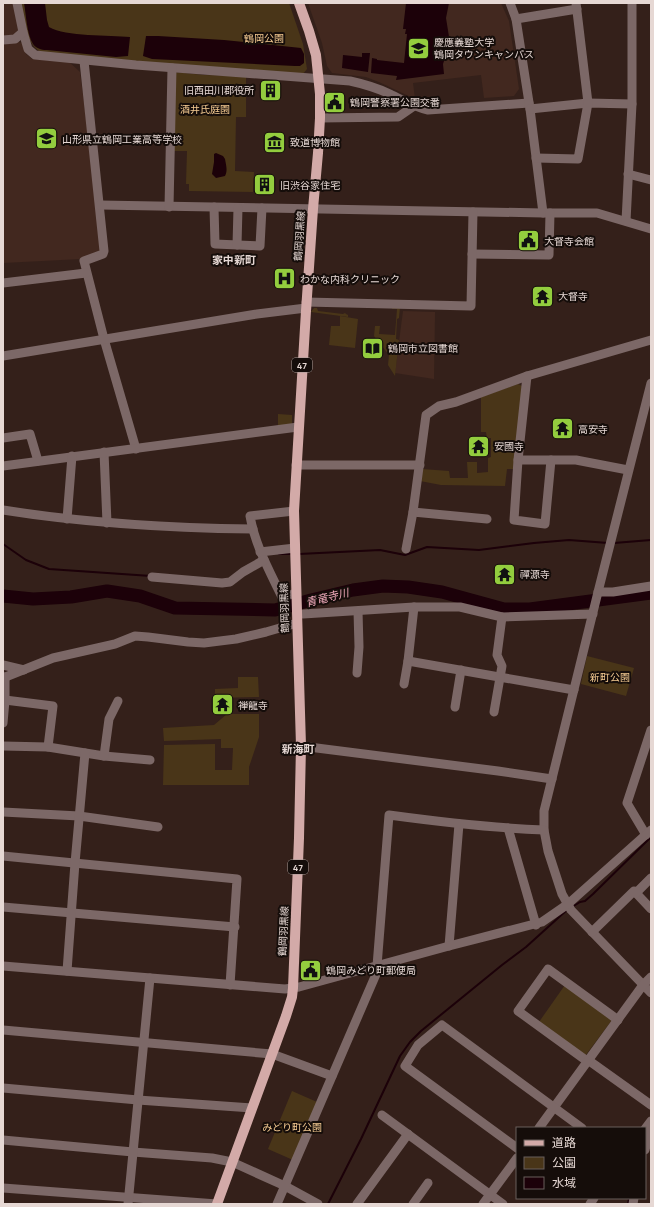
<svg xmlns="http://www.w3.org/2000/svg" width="654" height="1207" font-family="Manrope,'Noto Sans JP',sans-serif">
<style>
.built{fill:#42281f}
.green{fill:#493518}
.water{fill:#1c0109}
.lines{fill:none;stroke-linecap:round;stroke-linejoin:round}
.stream{stroke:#1c0109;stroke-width:2}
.river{stroke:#1c0109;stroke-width:13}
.minor{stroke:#7c6867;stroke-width:9}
.major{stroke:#d3aaa8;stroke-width:10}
.labels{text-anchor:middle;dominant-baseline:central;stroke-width:4;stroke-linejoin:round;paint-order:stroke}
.shield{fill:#150d0a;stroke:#a79b97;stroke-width:1}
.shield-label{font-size:9px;font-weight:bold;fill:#e6d8d4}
.park-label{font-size:10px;fill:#f6cc93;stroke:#150d0a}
.poi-label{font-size:10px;fill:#e6d8d4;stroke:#150d0a;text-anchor:start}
.street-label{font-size:10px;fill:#e6d8d4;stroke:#150d0a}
.neighbourhood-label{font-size:11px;font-weight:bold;fill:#e6d8d4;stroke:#150d0a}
.water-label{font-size:11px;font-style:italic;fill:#f5adbf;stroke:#150d0a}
</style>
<rect width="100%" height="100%" fill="#34201a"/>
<g class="built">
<path d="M 3,3 L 13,3 L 19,29 L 14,35 L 3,36 Z"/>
<path d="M 308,3 L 501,3 L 509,21 L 519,89 L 514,96 L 484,98 L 481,75 L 413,83 L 415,99 L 379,82 L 366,77 L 332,73 L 327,66 L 322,43 Z"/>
<path d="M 18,42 L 23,43 L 26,54 L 32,59 L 68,61 L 80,72 L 103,250 L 81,259 L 3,263 L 3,44 Z"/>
<path d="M 403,311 L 435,312 L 434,379 L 395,373 Z"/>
</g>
<g class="green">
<path d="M 21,3 L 289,3 L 303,44 L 307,69 L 303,74 L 139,62 L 41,52 C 25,43 24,19 21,3 Z"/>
<path d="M 174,72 L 204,75 L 246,76 L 246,117 L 236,117 L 235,171 L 254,172 L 253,192 L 189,191 L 189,184 L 186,184 L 187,151 L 172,151 Z"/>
<path d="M 392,307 L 400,307 L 399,318 L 397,319 L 396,339 L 399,340 L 395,376 L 388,365 L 389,355 L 374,336 L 375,326 L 380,326 L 379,334 L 395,335 L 397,309 L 392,309 Z"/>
<path d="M 314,308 L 317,308 L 318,311 L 343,314 L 345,313 L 346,314 L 348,315 L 348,317 L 311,312 Z"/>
<path d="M 340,316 L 358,319 L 355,348 L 329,345 L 331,326 L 340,326 Z"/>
<path d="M 518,384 L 522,386 L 515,469 L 507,469 L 505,486 L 441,485 L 420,481 L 422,469 L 449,471 L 450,478 L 468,478 L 467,462 L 477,462 L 477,473 L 488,472 L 488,458 L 491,457 L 491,438 L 487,438 L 486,432 L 481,432 L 481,397 Z"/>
<path d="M 278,414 L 292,415 L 292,427 L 278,428 Z"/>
<path d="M 587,656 L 634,668 L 626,696 L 581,684 Z"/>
<path d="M 238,677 L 258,677 L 259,697 L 215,698 L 215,689 L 238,688 Z"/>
<path d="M 227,714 L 259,714 L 259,737 L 249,767 L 249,785 L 163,785 L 164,745 L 215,744 L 215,770 L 232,770 L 233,748 L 221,748 L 221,739 L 164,741 L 163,728 L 214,725 Z"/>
<path d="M 565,985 L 612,1020 L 585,1056 L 539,1022 Z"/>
<path d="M 292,1091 L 317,1102 L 293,1160 L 268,1149 Z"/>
</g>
<g class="water">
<path d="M 24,3 L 45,3 L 47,20 L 49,27 C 66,37 109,35 130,37 L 128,56 L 116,57 L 47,50 C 41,50 36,48 33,44 C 27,35 26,14 24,3 Z"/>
<path d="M 406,3 L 449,3 L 446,18 L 450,43 L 443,64 L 444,74 L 396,80 L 397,76 L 371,73 L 372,58 L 377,59 L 377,60 L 404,63 L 407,34 L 405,34 L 406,29 L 403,29 Z"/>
<path d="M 146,36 L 158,36 L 224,40 L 301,48 L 304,54 L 304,63 L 300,66 L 295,66 L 152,59 L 143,56 Z"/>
<path d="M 362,53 L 370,53 L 368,72 L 342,68 L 343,55 L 362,57 Z"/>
<path d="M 216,153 L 223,156 L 225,159 C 226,165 228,171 225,176 L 216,178 L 212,174 L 214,162 L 214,154 Z"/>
</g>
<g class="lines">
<g class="stream">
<path d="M 614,543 L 651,540"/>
<path d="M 3,544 L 26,560 L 49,569 L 151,576"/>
<path d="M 279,554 L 293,554"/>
<path d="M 299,554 L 380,550 L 405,555 L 427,547 L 479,550 L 534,543 L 569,540 L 608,543"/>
<path d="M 572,907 L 580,902 L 585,901 L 593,894 L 651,837"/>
<path d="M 328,1204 L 361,1139 L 400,1056 L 410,1042 L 421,1031 L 502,965 L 526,947 L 568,909"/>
<path d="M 628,1204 L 629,1198"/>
</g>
<path class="river" d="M 3,596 L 33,599 L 71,597 L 107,591 L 140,596 L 175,608 L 275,610 L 311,600 L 353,590 L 383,586 L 408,587 L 442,592 L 504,609 L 530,609 L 651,593"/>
<g class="minor">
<path d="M 17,3 L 23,32 L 28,49 L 35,55 L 136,65 L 350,81 C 364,84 377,88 390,94 C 403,100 414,107 428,110 L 529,103"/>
<path d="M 510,3 L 516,19 L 530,109 L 543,213"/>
<path d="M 516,19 L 577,9"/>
<path d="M 3,40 L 15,39 L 23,32"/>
<path d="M 84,61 L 104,251 L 103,254 L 84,261 L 104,339 L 136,449"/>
<path d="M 530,109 L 588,103 L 632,104"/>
<path d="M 320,118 L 398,117 L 414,106"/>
<path d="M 536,158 L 578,159 L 588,103 L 576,3"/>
<path d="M 628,174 L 651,180"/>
<path d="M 100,205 L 543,213 L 597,213 L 651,229"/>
<path d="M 169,207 L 172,68"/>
<path d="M 214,207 L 215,244 L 260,246 L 262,208"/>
<path d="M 626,221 L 632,104 L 632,3"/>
<path d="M 237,245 L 238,208"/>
<path d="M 472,254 L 549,255 L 550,213"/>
<path d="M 3,283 L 86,273"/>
<path d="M 306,302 L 471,306 L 473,212"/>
<path d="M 3,356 L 257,314 L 306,308"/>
<path d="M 527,376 L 518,460 L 514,520 L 545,524 L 551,460"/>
<path d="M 651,383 L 598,592 L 544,811 L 544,830 L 548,851 L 562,894 L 571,910 L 651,993"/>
<path d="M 3,438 L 30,434 L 38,461"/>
<path d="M 104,452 L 107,523"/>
<path d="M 518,460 L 576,460 L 628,470"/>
<path d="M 296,465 L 420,465"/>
<path d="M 3,466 L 298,427"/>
<path d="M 3,510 C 85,523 169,528 253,529"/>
<path d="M 294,511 L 250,516 C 255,545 269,570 282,597 L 296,593"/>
<path d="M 413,512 L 487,519"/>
<path d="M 67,519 L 72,456"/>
<path d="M 406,549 L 413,512 L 426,415 L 439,406 L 456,402 L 527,376 L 651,340"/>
<path d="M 260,552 L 295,548"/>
<path d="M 152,577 L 222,583 L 230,582 L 243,572 L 264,560"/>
<path d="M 598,592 L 613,592 L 651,586"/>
<path d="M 414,607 L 408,661 L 574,690"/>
<path d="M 303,614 L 414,607 L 460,607 L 502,617 L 593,614"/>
<path d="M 3,665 L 24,670"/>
<path d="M 357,673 L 359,647 L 358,611"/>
<path d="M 3,678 L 53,658 L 115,644 L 135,636 L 148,637 L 188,642 L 204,643 L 236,639 L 266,632 L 297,623"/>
<path d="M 404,684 L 408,661"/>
<path d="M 5,700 L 53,706 L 48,747"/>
<path d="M 455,707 L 461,670"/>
<path d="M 494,712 L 502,666 L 497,655 L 502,617"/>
<path d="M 3,723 L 5,700 L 5,677"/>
<path d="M 3,746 L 48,747 L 104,756 L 150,760"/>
<path d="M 301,746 L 498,771 L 552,779"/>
<path d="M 104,756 L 109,719 L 118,701"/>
<path d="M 3,812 L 79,816 L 158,827"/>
<path d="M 508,828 L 536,925"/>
<path d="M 646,835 L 627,803 L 651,730"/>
<path d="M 3,856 L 237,879 L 230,985"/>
<path d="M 636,893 L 651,909"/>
<path d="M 3,907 L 235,927"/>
<path d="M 592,932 L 634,891 L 636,893 L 651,878"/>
<path d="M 449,946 L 459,824"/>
<path d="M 3,966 L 285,989 L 299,987 L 449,946 L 542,922 L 568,904 L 651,830"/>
<path d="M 377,966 L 389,815 C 441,822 492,828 544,830"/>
<path d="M 67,971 L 75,863 L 85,753"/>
<path d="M 3,1030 L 272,1054 L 332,1076"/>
<path d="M 588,1060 L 651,1105"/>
<path d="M 587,1061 L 518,1011 L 548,969 L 618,1020"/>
<path d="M 3,1088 L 138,1100 L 252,1108"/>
<path d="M 382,1115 L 503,1204"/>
<path d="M 539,1128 L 643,985 L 651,977"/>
<path d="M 645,1129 L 651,1121"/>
<path d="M 3,1140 L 133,1152 L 212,1158 L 232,1162 L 285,1186 L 318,1204"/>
<path d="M 517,1148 L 405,1066 L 418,1045 L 442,1025 L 582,1128"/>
<path d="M 645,1150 L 649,1133"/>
<path d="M 3,1188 L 217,1204"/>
<path d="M 128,1204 L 150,978"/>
<path d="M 277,1204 L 380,965"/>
<path d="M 357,1204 L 408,1134"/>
<path d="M 413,1204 L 428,1183"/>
<path d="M 483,1204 L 517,1158"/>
<path d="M 590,1204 L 594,1198"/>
<path d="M 633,1204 L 634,1198"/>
</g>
<path class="major" d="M 217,1204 L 286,1016 L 292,997 L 293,988 L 299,838 L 301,746 L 294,511 L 306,311 L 313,209 L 318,153 L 320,118 L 320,94 L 316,55 L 309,31 L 299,3"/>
</g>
<defs>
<symbol id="university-square" viewBox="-11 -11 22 22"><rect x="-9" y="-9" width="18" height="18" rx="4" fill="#93cd3e" stroke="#150d0a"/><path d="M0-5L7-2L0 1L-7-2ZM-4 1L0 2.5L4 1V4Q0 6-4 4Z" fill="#111"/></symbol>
<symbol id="building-square" viewBox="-11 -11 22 22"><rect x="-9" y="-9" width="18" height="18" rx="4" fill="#93cd3e" stroke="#150d0a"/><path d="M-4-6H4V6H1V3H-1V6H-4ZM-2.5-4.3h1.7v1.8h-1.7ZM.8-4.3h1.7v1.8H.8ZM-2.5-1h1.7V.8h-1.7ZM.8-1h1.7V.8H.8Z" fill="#111"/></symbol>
<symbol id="civic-square" viewBox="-11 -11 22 22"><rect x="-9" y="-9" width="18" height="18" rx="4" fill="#93cd3e" stroke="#150d0a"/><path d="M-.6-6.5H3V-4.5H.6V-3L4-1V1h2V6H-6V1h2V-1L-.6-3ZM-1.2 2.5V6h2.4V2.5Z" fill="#111"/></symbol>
<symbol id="school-square" viewBox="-11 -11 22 22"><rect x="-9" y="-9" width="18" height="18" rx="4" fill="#93cd3e" stroke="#150d0a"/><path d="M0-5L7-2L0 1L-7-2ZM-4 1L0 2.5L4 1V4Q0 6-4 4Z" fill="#111"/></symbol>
<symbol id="museum-square" viewBox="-11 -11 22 22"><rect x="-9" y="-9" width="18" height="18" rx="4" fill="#93cd3e" stroke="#150d0a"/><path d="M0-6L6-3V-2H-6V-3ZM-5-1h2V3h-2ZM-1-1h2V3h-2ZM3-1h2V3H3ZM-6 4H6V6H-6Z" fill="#111"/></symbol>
<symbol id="hospital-square" viewBox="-11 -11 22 22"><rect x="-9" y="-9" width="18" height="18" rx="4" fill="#93cd3e" stroke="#150d0a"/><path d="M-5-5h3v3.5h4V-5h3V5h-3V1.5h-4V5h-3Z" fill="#111"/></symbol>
<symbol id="temple-square" viewBox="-11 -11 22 22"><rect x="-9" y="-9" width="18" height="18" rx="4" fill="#93cd3e" stroke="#150d0a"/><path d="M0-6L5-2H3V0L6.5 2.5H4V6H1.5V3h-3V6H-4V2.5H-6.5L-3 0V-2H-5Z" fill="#111"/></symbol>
<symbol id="library-square" viewBox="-11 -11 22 22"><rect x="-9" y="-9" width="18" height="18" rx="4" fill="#93cd3e" stroke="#150d0a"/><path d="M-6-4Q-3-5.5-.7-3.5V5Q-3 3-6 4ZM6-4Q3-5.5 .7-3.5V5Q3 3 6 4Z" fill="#111"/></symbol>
</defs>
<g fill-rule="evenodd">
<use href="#university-square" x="406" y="36" width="25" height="25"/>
<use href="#building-square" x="258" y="78" width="25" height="25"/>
<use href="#civic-square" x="322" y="90" width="25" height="25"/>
<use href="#school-square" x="34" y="126" width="25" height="25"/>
<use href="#museum-square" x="262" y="130" width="25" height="25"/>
<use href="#building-square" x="252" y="172" width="25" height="25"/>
<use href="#civic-square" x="516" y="228" width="25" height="25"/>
<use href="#hospital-square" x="272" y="266" width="25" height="25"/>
<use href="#temple-square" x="530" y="284" width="25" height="25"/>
<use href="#library-square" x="360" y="336" width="25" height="25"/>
<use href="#temple-square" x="550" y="416" width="25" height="25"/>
<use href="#temple-square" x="466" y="434" width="25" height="25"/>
<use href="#temple-square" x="492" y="562" width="25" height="25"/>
<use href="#temple-square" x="210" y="692" width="25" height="25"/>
<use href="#civic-square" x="298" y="958" width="25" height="25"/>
</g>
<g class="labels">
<g class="shield">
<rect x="292" y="358" width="20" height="14" rx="3"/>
<rect x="288" y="860" width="20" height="14" rx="3"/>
</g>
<g class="shield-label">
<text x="302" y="365">47</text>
<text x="298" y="867">47</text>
</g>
<g class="park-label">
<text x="264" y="38">鶴岡公園</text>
<text x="205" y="109">酒井氏庭園</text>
<text x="610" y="677">新町公園</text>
<text x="292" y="1127">みどり町公園</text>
</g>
<g class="poi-label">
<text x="434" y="42">慶應義塾大学<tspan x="434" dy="12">鶴岡タウンキャンパス</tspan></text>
<text x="254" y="90" text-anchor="end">旧西田川郡役所</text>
<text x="350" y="102">鶴岡警察署公園交番</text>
<text x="62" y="139">山形県立鶴岡工業高等学校</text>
<text x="290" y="142">致道博物館</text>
<text x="280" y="185">旧渋谷家住宅</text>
<text x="544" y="241">大督寺会館</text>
<text x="300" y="279">わかな内科クリニック</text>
<text x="558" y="296">大督寺</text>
<text x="388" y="348">鶴岡市立図書館</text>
<text x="578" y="429">高安寺</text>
<text x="494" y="446">安國寺</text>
<text x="520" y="574">禪源寺</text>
<text x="238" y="705">禅龍寺</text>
<text x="326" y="970">鶴岡みどり町郵便局</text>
</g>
<g class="street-label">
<text transform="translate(299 236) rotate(-86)">鶴岡羽黒線</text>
<text transform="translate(284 608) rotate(-92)">鶴岡羽黒線</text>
<text transform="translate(283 931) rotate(-87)">鶴岡羽黒線</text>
</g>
<g class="neighbourhood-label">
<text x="234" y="259">家中新町</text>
<text x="298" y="748">新海町</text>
</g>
<g class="water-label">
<text transform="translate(327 597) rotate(-14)">青竜寺川</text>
</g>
</g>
<rect width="654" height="1207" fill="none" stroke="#e6d8d4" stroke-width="8"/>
<rect x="516" y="1127" width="130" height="72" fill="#150d0a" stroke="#695e5b"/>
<rect x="524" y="1140" width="20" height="6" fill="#d3aaa8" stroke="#695e5b"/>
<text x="552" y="1147" font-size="12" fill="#e6d8d4">道路</text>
<rect x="524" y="1157" width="20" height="12" fill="#493518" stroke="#695e5b"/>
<text x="552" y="1167" font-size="12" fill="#e6d8d4">公園</text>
<rect x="524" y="1177" width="20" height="12" fill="#1c0109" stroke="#695e5b"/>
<text x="552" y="1187" font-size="12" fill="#e6d8d4">水域</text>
</svg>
